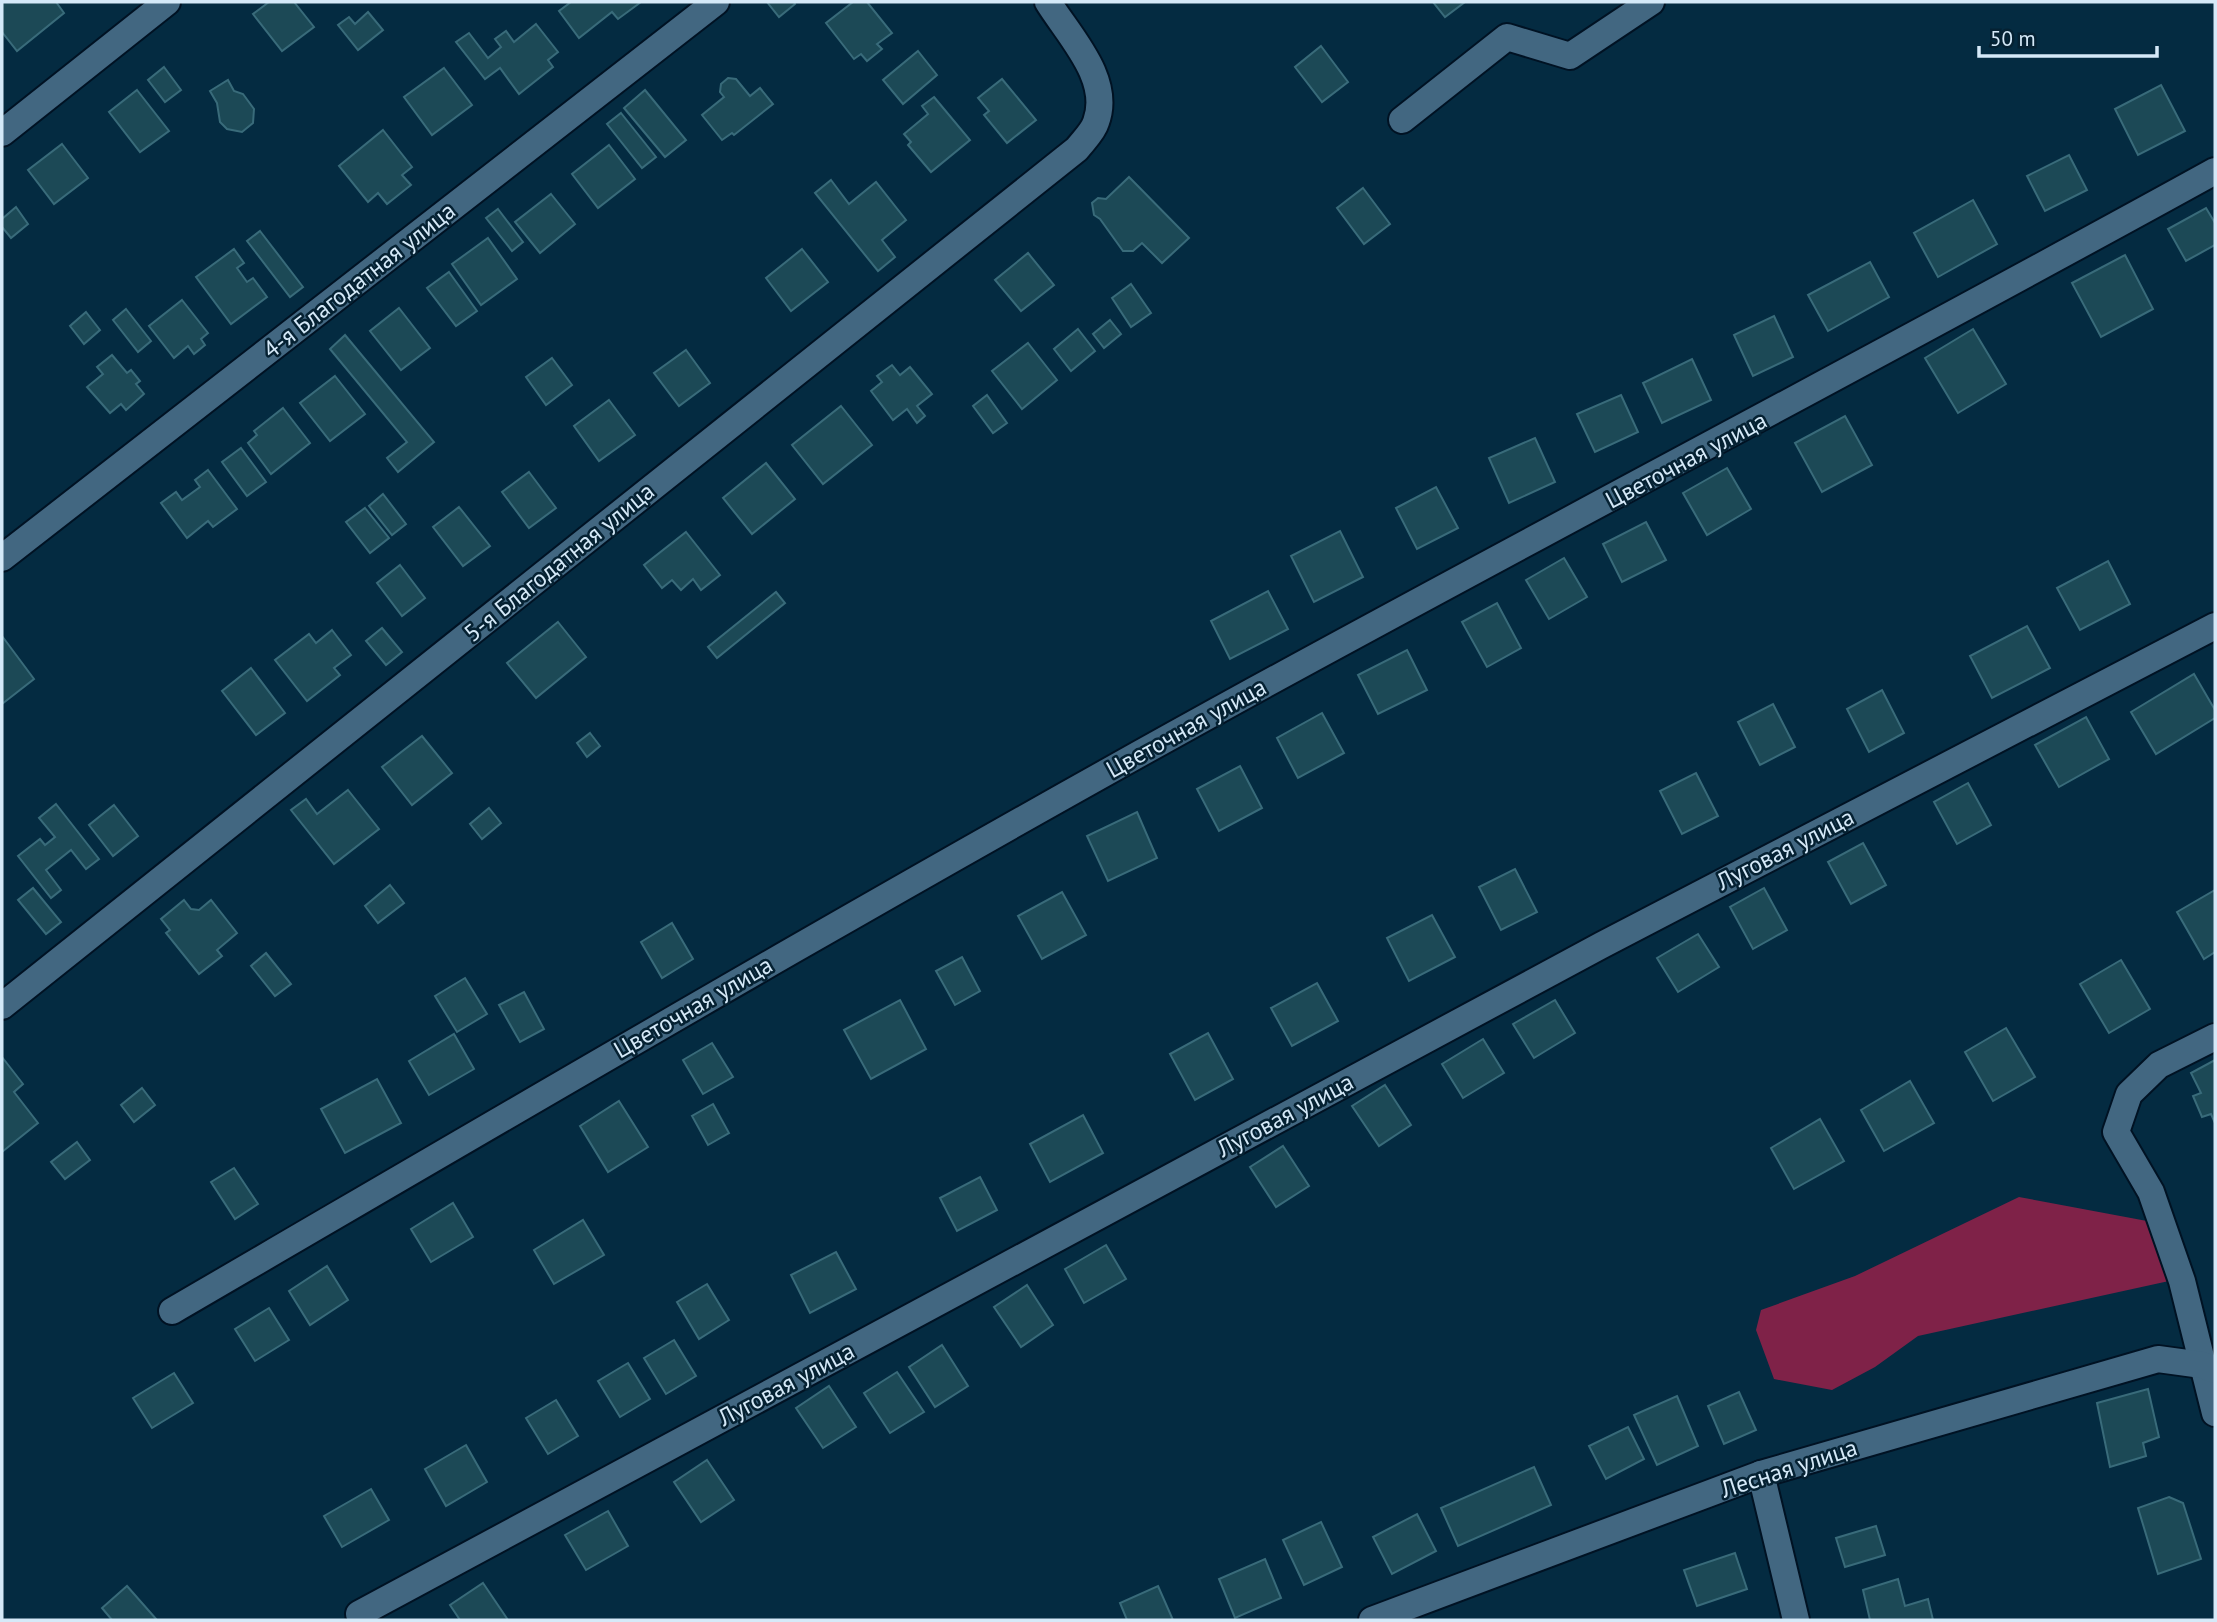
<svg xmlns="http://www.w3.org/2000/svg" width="2217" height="1622" font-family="'PT Sans',sans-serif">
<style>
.green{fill:#7f2248}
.building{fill:#1c4956;stroke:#396b7a;stroke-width:2}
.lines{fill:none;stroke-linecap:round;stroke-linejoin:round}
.street-casing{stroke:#001223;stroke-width:30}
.street{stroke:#426781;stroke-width:26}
.labels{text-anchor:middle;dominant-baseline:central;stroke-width:5;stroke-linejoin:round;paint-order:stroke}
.street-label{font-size:24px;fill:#d5e9f8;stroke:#052132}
</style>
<rect width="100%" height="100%" fill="#042b41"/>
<path class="green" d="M 2019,1197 L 2147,1221 L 2169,1281 L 1918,1336 L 1875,1367 L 1832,1390 L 1774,1379 L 1756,1330 L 1761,1310 L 1855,1276 Z"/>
<g class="building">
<path d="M 2,2 L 56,2 L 64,13 L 17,51 L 2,32 Z"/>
<path d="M 269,2 L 294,2 L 314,27 L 282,51 L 253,14 Z"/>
<path d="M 571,2 L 641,2 L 618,19 L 612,12 L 579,38 L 559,11 Z"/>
<path d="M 767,2 L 794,2 L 795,4 L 779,17 Z"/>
<path d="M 853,2 L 867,2 L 892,33 L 877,44 L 882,49 L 867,61 L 861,54 L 854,59 L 826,23 Z"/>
<path d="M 1433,2 L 1465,2 L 1445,17 Z"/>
<path d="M 368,12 L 383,30 L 358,50 L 338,25 L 349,17 L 355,24 Z"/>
<path d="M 536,24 L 558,52 L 548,60 L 553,67 L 519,94 L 500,68 L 485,79 L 456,42 L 469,33 L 488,58 L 501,47 L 495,39 L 506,31 L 514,42 Z"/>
<path d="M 1321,46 L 1348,82 L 1322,102 L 1295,67 Z"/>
<path d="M 918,51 L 937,75 L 903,104 L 883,80 Z"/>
<path d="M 164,67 L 181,90 L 165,102 L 148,80 Z"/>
<path d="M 444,68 L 472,105 L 432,135 L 404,97 Z"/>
<path d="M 728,78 L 736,79 L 750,96 L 760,88 L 773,104 L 734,135 L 732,133 L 722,140 L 702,115 L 724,97 L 720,92 L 721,84 Z"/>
<path d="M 1002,79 L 1036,120 L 1007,143 L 984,115 L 989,111 L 978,98 Z"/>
<path d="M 228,80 L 234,91 L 243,94 L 254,109 L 253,123 L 242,132 L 227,129 L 220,122 L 217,103 L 210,91 Z"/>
<path d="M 2161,85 L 2185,131 L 2138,155 L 2115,109 Z"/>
<path d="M 137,90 L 169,131 L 140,152 L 109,112 Z"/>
<path d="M 645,90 L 686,140 L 665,157 L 624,108 Z"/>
<path d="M 934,97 L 970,140 L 931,172 L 908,145 L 911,142 L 904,134 L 928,114 L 922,106 Z"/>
<path d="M 621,113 L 656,157 L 642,168 L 607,124 Z"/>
<path d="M 383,130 L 412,167 L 402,175 L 411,185 L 387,204 L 378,193 L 368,202 L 339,166 Z"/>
<path d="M 62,144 L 88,178 L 54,204 L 28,170 Z"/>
<path d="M 609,145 L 635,179 L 598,208 L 572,174 Z"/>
<path d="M 2069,155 L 2087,190 L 2045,211 L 2027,176 Z"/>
<path d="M 1129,177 L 1189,238 L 1162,263 L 1142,243 L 1133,251 L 1123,251 L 1100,219 L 1094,215 L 1092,203 L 1098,198 L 1106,199 Z"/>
<path d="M 831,180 L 849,204 L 876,182 L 906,220 L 882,240 L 895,257 L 878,271 L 815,193 Z"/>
<path d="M 1363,188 L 1390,224 L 1364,244 L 1337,208 Z"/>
<path d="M 551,194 L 575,224 L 540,253 L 515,222 Z"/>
<path d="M 1973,200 L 1997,244 L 1938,277 L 1914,233 Z"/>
<path d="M 16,207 L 28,224 L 11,238 L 2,227 L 2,219 Z"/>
<path d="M 2206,208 L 2215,223 L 2215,245 L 2186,261 L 2168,229 Z"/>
<path d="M 498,209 L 523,242 L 512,251 L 486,218 Z"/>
<path d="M 260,231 L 303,287 L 290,297 L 247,241 Z"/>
<path d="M 488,238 L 517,279 L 481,305 L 452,264 Z"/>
<path d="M 234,249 L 244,263 L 237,268 L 247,282 L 253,278 L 267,297 L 231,324 L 196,277 Z"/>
<path d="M 802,249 L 828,282 L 791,311 L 766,278 Z"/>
<path d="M 1028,253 L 1054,285 L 1021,311 L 995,280 Z"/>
<path d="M 2125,255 L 2153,309 L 2101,337 L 2072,283 Z"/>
<path d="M 1870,262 L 1889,297 L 1828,331 L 1808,295 Z"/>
<path d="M 449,272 L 477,311 L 456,326 L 427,288 Z"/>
<path d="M 1131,284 L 1151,313 L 1131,327 L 1112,298 Z"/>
<path d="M 182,300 L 208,333 L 201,339 L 205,345 L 194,354 L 188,346 L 174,358 L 149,326 Z"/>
<path d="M 399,308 L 430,348 L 401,370 L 370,331 Z"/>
<path d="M 126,309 L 151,341 L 138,352 L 113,320 Z"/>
<path d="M 86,312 L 100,330 L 84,344 L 70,326 Z"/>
<path d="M 1774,316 L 1793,357 L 1753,376 L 1734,335 Z"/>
<path d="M 1110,320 L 1121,334 L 1104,348 L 1093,334 Z"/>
<path d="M 1078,329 L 1095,351 L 1071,371 L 1054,349 Z"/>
<path d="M 1973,329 L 2006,384 L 1958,413 L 1925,358 Z"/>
<path d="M 345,335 L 434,442 L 398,472 L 387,458 L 407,442 L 330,349 Z"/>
<path d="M 1028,343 L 1057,380 L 1022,409 L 992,371 Z"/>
<path d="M 686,350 L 710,383 L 679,406 L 654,373 Z"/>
<path d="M 112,355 L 127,373 L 131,370 L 140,381 L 136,384 L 144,394 L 126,410 L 121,404 L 110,413 L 87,387 L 103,374 L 97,367 Z"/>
<path d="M 552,358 L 572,385 L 546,405 L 526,377 Z"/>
<path d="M 1692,359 L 1711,400 L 1662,423 L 1643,383 Z"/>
<path d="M 892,365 L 900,375 L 910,367 L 932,394 L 917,406 L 925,416 L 917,423 L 907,409 L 893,420 L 871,391 L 882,382 L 877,376 Z"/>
<path d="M 335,376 L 365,414 L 330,441 L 300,403 Z"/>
<path d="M 987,395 L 1007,423 L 993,433 L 973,406 Z"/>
<path d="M 1621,395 L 1638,432 L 1595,452 L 1577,414 Z"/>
<path d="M 609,400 L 635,435 L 599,461 L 574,426 Z"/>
<path d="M 841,406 L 872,445 L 823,484 L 792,445 Z"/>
<path d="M 283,408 L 310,443 L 271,474 L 248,443 L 257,435 L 254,431 Z"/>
<path d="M 1845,416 L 1872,465 L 1822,492 L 1795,443 Z"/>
<path d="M 1535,438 L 1555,482 L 1509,503 L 1489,458 Z"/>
<path d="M 241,448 L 266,482 L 247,496 L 222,462 Z"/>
<path d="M 766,463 L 795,499 L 752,534 L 723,498 Z"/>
<path d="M 1727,468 L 1751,509 L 1707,535 L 1683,493 Z"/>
<path d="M 208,470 L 237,509 L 213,527 L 208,521 L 187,538 L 161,503 L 176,492 L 182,500 L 200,487 L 195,480 Z"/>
<path d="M 529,472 L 556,508 L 529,528 L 502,492 Z"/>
<path d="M 1436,487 L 1458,528 L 1417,549 L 1396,508 Z"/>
<path d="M 383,494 L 406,524 L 392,535 L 369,506 Z"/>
<path d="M 459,507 L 490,546 L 463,566 L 433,527 Z"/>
<path d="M 365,508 L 389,538 L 370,553 L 346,522 Z"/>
<path d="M 1646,522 L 1666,560 L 1622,582 L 1603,544 Z"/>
<path d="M 1340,531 L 1363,577 L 1314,602 L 1291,556 Z"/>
<path d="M 686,532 L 720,575 L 701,590 L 693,579 L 681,590 L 672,580 L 662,588 L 644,565 Z"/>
<path d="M 1564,558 L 1587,597 L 1549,619 L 1526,580 Z"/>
<path d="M 2108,561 L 2130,604 L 2080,630 L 2057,588 Z"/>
<path d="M 400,565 L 425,598 L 402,616 L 377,583 Z"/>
<path d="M 1268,591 L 1288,629 L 1230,659 L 1211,621 Z"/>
<path d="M 776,592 L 785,603 L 717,658 L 708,647 Z"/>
<path d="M 1497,603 L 1521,648 L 1487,667 L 1462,622 Z"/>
<path d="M 558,622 L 586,657 L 536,698 L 507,663 Z"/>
<path d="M 2027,626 L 2050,668 L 1992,698 L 1970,656 Z"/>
<path d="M 382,628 L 402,652 L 386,665 L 366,641 Z"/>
<path d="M 332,630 L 351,655 L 334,668 L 340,675 L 307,701 L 275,660 L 309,634 L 316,643 Z"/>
<path d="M 2,636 L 34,679 L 2,704 Z"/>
<path d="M 1407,650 L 1427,690 L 1378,714 L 1358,675 Z"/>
<path d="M 251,668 L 285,713 L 256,735 L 222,691 Z"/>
<path d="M 2194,674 L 2215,710 L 2215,718 L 2156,754 L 2131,712 Z"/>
<path d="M 1882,690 L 1904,733 L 1869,752 L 1847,709 Z"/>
<path d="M 1773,704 L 1795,747 L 1760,765 L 1738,722 Z"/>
<path d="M 1322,713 L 1344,753 L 1298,778 L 1277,738 Z"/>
<path d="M 2086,717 L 2109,759 L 2059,787 L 2035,745 Z"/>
<path d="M 590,733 L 600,746 L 587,757 L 577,743 Z"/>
<path d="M 422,736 L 452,773 L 412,805 L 382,767 Z"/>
<path d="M 1240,766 L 1262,808 L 1219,831 L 1197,789 Z"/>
<path d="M 1696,773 L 1718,816 L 1682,834 L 1660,791 Z"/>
<path d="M 1968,783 L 1991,825 L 1957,844 L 1934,802 Z"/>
<path d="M 348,790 L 379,829 L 334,864 L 291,810 L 306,799 L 317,814 Z"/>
<path d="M 56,804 L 99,859 L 86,869 L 71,850 L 46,870 L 61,890 L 51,898 L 18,856 L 40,839 L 45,845 L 55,837 L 39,818 Z"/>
<path d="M 114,805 L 138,836 L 113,856 L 89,825 Z"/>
<path d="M 489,808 L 501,823 L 482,839 L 470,824 Z"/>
<path d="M 1137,812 L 1157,858 L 1108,881 L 1087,836 Z"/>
<path d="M 1863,843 L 1886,885 L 1851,904 L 1828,862 Z"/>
<path d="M 1515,869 L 1537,912 L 1501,930 L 1479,887 Z"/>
<path d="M 390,885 L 404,903 L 378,923 L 365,906 Z"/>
<path d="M 33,888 L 61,922 L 46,934 L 18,900 Z"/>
<path d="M 1764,888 L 1787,930 L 1753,949 L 1730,907 Z"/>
<path d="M 2215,890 L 2215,952 L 2204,959 L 2177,912 Z"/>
<path d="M 1062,892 L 1086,935 L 1042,959 L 1018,916 Z"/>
<path d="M 184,900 L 191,909 L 199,910 L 211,900 L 237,933 L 217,950 L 222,956 L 199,974 L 166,933 L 170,930 L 161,919 Z"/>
<path d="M 1432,915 L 1455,957 L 1409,981 L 1387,938 Z"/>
<path d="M 672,923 L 693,959 L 662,978 L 641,942 Z"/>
<path d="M 1698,934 L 1719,967 L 1678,992 L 1657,958 Z"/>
<path d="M 266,953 L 291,984 L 275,996 L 251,966 Z"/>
<path d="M 962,957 L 980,991 L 955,1005 L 936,971 Z"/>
<path d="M 2121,960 L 2150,1009 L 2109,1033 L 2080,984 Z"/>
<path d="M 465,978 L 487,1014 L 457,1032 L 435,996 Z"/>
<path d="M 1317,983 L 1338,1021 L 1292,1046 L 1271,1008 Z"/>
<path d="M 524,992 L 544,1029 L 520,1042 L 499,1005 Z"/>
<path d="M 900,1000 L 926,1049 L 871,1079 L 844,1030 Z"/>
<path d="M 1555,1000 L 1575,1033 L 1534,1058 L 1513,1024 Z"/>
<path d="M 2006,1028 L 2035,1077 L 1993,1101 L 1965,1052 Z"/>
<path d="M 1208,1033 L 1233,1079 L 1195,1100 L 1170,1054 Z"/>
<path d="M 454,1034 L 474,1069 L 429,1095 L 409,1061 Z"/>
<path d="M 1483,1039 L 1504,1073 L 1463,1098 L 1442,1064 Z"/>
<path d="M 712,1043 L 733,1077 L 703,1094 L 683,1060 Z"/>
<path d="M 2,1057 L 23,1084 L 14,1092 L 38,1123 L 2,1152 Z"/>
<path d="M 2215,1060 L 2215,1123 L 2211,1114 L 2202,1117 L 2193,1096 L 2201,1093 L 2191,1073 Z"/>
<path d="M 377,1079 L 401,1123 L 345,1153 L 321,1109 Z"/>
<path d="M 1910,1081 L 1934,1123 L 1884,1151 L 1861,1110 Z"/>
<path d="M 1385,1085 L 1411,1125 L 1379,1146 L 1352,1106 Z"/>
<path d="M 142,1088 L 155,1105 L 134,1122 L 121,1105 Z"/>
<path d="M 619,1101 L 648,1147 L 608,1172 L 580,1126 Z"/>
<path d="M 713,1104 L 729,1133 L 708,1145 L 692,1116 Z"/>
<path d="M 1083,1115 L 1103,1153 L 1050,1182 L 1030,1144 Z"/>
<path d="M 1820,1119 L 1844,1161 L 1794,1189 L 1771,1148 Z"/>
<path d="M 77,1142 L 90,1160 L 65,1179 L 51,1162 Z"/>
<path d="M 1283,1146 L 1309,1186 L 1276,1207 L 1250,1167 Z"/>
<path d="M 234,1168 L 258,1204 L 235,1219 L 211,1182 Z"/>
<path d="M 980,1177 L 997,1210 L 957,1231 L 940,1198 Z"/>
<path d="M 453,1203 L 473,1237 L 431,1262 L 411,1229 Z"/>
<path d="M 583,1220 L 604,1255 L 554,1284 L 534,1250 Z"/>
<path d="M 1106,1245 L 1126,1279 L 1084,1303 L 1065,1269 Z"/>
<path d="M 836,1252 L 856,1289 L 810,1313 L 791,1275 Z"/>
<path d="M 327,1266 L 348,1300 L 310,1325 L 289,1291 Z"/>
<path d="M 707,1284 L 729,1320 L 699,1339 L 677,1302 Z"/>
<path d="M 1027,1285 L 1053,1325 L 1021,1347 L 994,1307 Z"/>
<path d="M 269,1308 L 289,1340 L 255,1361 L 235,1329 Z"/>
<path d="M 674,1340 L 696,1376 L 666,1394 L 644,1358 Z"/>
<path d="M 942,1345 L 968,1386 L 935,1407 L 909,1367 Z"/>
<path d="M 628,1363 L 650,1399 L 620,1417 L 598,1381 Z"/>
<path d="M 897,1372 L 924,1412 L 890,1433 L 864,1393 Z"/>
<path d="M 174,1373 L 193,1403 L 152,1428 L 133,1398 Z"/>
<path d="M 829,1386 L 856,1427 L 823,1448 L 796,1408 Z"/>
<path d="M 2148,1389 L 2159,1437 L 2143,1443 L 2146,1456 L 2110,1467 L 2097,1403 Z"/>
<path d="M 1739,1392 L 1756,1430 L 1724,1444 L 1708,1406 Z"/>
<path d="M 1677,1396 L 1698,1446 L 1657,1465 L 1634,1415 Z"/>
<path d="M 556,1400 L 578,1436 L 548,1454 L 526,1418 Z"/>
<path d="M 1628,1427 L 1644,1459 L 1606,1479 L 1589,1446 Z"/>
<path d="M 466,1445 L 487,1482 L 446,1506 L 425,1469 Z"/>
<path d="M 707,1460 L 734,1500 L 701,1522 L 674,1482 Z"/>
<path d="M 1534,1467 L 1551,1505 L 1458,1546 L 1441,1508 Z"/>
<path d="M 371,1489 L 389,1520 L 342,1547 L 324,1516 Z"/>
<path d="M 2169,1497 L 2183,1503 L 2201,1559 L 2158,1574 L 2138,1508 Z"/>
<path d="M 608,1511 L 628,1546 L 586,1570 L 565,1535 Z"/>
<path d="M 1417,1514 L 1436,1551 L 1392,1574 L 1373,1537 Z"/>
<path d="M 1321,1522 L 1342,1567 L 1304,1585 L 1283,1540 Z"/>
<path d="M 1876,1526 L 1885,1555 L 1845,1567 L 1836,1538 Z"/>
<path d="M 1735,1553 L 1747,1589 L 1697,1606 L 1684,1570 Z"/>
<path d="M 1265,1559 L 1281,1598 L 1235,1618 L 1219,1579 Z"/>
<path d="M 1898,1579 L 1905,1606 L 1928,1599 L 1933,1620 L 1870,1620 L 1863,1590 Z"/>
<path d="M 483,1583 L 508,1620 L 460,1620 L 450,1605 Z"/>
<path d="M 127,1586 L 157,1620 L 112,1620 L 102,1608 Z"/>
<path d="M 1158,1586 L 1173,1620 L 1127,1620 L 1120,1603 Z"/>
</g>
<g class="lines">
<defs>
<g id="street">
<path d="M 1402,120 L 1507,37 L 1570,56 L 1651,2"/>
<path d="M 2,133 L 167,2"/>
<path d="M 2,558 L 716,2"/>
<path d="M 2,1006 L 1077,149 C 1083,141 1093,132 1096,122 C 1112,79 1069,36 1048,2"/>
<path d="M 2215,1037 L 2159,1065 L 2129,1094 L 2116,1132 L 2151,1192 L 2182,1281 L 2215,1413"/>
<path d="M 172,1311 C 531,1102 889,891 1253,691 C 1573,516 1896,347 2215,171"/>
<path d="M 1761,1474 L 1796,1620"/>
<path d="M 359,1614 L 1602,945 L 2215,626"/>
<path d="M 1372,1620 L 1761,1474 L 2158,1359 L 2202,1365 L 2215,1370"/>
</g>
</defs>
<use href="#street" class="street-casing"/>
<use href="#street" class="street"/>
</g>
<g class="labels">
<g class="street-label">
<text transform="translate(359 280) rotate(-38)">4-я Благодатная улица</text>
<text transform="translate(1686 460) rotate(-28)">Цветочная улица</text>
<text transform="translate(559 562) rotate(-39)">5-я Благодатная улица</text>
<text transform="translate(1186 728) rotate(-29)">Цветочная улица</text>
<text transform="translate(1785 849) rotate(-27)">Луговая улица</text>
<text transform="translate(693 1007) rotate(-30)">Цветочная улица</text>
<text transform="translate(1285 1115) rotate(-28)">Луговая улица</text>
<text transform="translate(786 1384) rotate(-28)">Луговая улица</text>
<text transform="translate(1789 1468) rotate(-18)">Лесная улица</text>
</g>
</g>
<rect width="2217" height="1622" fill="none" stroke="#d5e9f8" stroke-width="7"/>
<path d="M1979 46v10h178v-10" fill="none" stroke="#d5e9f8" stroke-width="3.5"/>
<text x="1990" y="46" font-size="21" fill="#d5e9f8" stroke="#052132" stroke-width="5" paint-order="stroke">50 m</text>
</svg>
